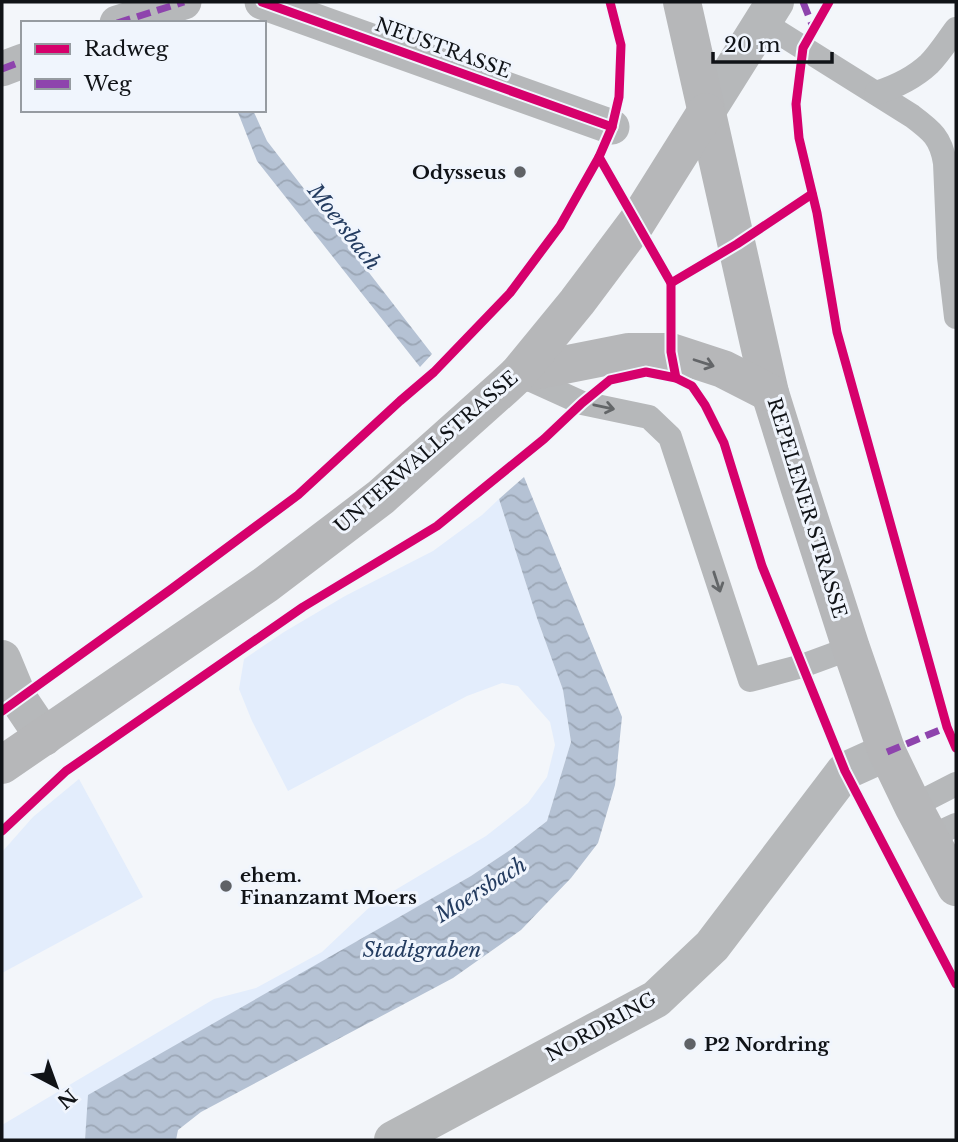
<svg xmlns="http://www.w3.org/2000/svg" width="958" height="1142" font-family="'Libre Baskerville',serif">
<style>
.grass{fill:#e3edfc}
.water{fill:url(#water-waves)}
.lines{fill:none;stroke-linecap:round;stroke-linejoin:round}
.service{stroke:#b6b8ba;stroke-width:24}
.pedestrian{stroke:#b6b8ba;stroke-width:35}
.minor{stroke:#b6b8ba;stroke-width:38}
.tertiary{stroke:#b6b8ba;stroke-width:38}
.secondary{stroke:#b6b7b9;stroke-width:38}
.quiet{stroke:#8e44ad;stroke-width:7;stroke-dasharray:14 7;stroke-linecap:butt}
.cycleway-casing{stroke:#f0f5fd;stroke-width:13}
.cycleway{stroke:#d6006c;stroke-width:9}
.oneway{stroke:#636568}
.oneway2{stroke:#636668}
.poi-dot{fill:#5f6266;stroke:#f0f5fd;stroke-width:2.5}
.labels{text-anchor:middle;dominant-baseline:central;stroke-width:6;stroke-linejoin:round;paint-order:stroke}
.street-label{font-size:19px;fill:#101317;stroke:#f0f5fd}
.poi-label{font-size:19px;font-weight:bold;fill:#101317;stroke:#f0f5fd;text-anchor:start}
.water-label{font-size:21px;font-style:italic;fill:#243c60;stroke:#f0f5fd}
</style>
<defs>
<pattern id="water-waves" width="16" height="10" patternUnits="userSpaceOnUse" patternTransform="scale(1.75)"><rect width="16" height="10" fill="#b5c2d4"/><path d="M0 5q4-4 8 0t8 0" fill="none" stroke="#9ba6b5"/></pattern>
</defs>
<rect width="100%" height="100%" fill="#f3f6fa"/>
<g class="grass">
<path d="M 499,499 L 537,618 L 563,690 L 571,742 L 547,821 L 510,850 L 471,876 L 89,1095 L 85,1140 L 2,1140 L 2,1125 L 214,999 L 256,988 L 322,952 L 375,902 L 486,836 L 528,803 L 547,777 L 555,745 L 550,722 L 518,686 L 502,683 L 467,696 L 288,791 L 252,721 L 239,689 L 244,659 L 284,632 L 345,596 L 433,551 L 482,515 Z"/>
<path d="M 79,779 L 143,897 L 2,973 L 2,852 L 33,817 Z"/>
</g>
<g class="water">
<path d="M 237,110 L 253,110 L 267,141 L 432,354 L 420,367 L 257,161 Z"/>
<path d="M 524,477 L 622,717 L 615,785 L 598,843 L 571,878 L 521,930 L 453,978 L 201,1112 L 178,1130 L 176,1140 L 85,1140 L 88,1095 L 471,876 L 510,850 L 547,821 L 571,742 L 563,690 L 537,618 L 499,499 Z"/>
</g>
<g class="lines">
<g class="service">
<path d="M 762,22 L 912,116 C 932,131 941,138 945,163 L 949,257 L 956,317"/>
<path d="M 876,93 C 895,87 914,78 929,64 C 939,54 947,41 956,29"/>
<path d="M 518,374 L 582,403 L 649,417 L 670,437 L 750,680 L 802,666 L 851,648"/>
<path d="M 913,806 L 956,784"/>
<path d="M 930,837 L 956,825"/>
</g>
<g class="pedestrian">
<path d="M 262,2 L 612,127"/>
<path d="M 117,23 L 184,2"/>
<path d="M 2,69 L 23,61"/>
</g>
<g class="minor">
<path d="M 2,659 L 19,700 L 44,737"/>
<path d="M 393,1140 L 656,999 L 712,946 L 845,771 L 887,752"/>
</g>
<path class="tertiary" d="M 706,112 L 775,2"/>
<g class="secondary">
<path d="M 682,2 L 770,393 L 799,486 L 851,648 L 887,752 L 913,806 L 956,887"/>
<path d="M 518,374 L 629,352 L 671,352 L 723,369 L 770,393"/>
<path d="M 2,765 L 265,585 L 381,497 L 504,387 L 518,374 L 577,302 L 637,222 L 706,112"/>
</g>
<g class="quiet">
<path d="M 803,2 L 813,27"/>
<path d="M 117,23 L 184,2"/>
<path d="M 2,69 L 23,61"/>
<path d="M 887,752 L 947,727"/>
</g>
<defs>
<g id="cycleway">
<path d="M 262,2 L 612,127"/>
<path d="M 829,2 L 803,48 L 796,104 L 799,138 L 817,213 L 837,332 L 947,727 L 956,748"/>
<path d="M 599,157 L 671,283 L 671,352 L 676,378"/>
<path d="M 671,283 L 737,244 L 812,194"/>
<path d="M 2,711 L 170,590 L 298,495 L 400,401 L 434,372 L 510,293 L 560,226 L 599,157 L 612,127 L 619,97 L 621,45 L 610,2"/>
<path d="M 2,831 L 66,771 L 303,607 L 437,526 L 544,439 L 582,403 L 610,380 L 646,372 L 676,378 L 692,386 L 705,405 L 724,443 L 762,566 L 845,771 L 956,984"/>
</g>
</defs>
<use href="#cycleway" class="cycleway-casing"/>
<use href="#cycleway" class="cycleway"/>
</g>
<defs><path id="oneway-shaft" d="M-6 0H5M1.5-3L5.5 0L1.5 3" fill="none" stroke-width="1.6" stroke-linecap="round" stroke-linejoin="round" transform="scale(1.75)"/></defs>
<use class="oneway" href="#oneway-shaft" transform="translate(704 363) rotate(18)"/>
<g class="oneway2">
<use href="#oneway-shaft" transform="translate(604 407) rotate(12)"/>
<use href="#oneway-shaft" transform="translate(717 582) rotate(72)"/>
</g>
<g class="poi-dot">
<circle cx="520" cy="172" r="7"/>
<circle cx="226" cy="886" r="7"/>
<circle cx="690" cy="1044" r="7"/>
</g>
<g class="labels">
<g class="street-label">
<text transform="translate(443 48) rotate(20)">NEUSTRASSE</text>
<text transform="translate(426 452) rotate(-41)">UNTERWALLSTRASSE</text>
<text transform="translate(807 508) rotate(73)">REPELENER STRASSE</text>
<text transform="translate(601 1027) rotate(-29)">NORDRING</text>
</g>
<g class="poi-label">
<text x="506" y="172" text-anchor="end">Odysseus</text>
<text x="240" y="875">ehem.<tspan x="240" dy="22">Finanzamt Moers</tspan></text>
<text x="704" y="1044">P2 Nordring</text>
</g>
<g class="water-label">
<text transform="translate(344 227) rotate(52)">Moersbach</text>
<text transform="translate(481 890) rotate(-32)">Moersbach</text>
<text x="422" y="950">Stadtgraben</text>
</g>
</g>
<rect width="958" height="1142" fill="none" stroke="#101317" stroke-width="7"/>
<rect x="21" y="21" width="245" height="91" fill="#f0f5fd" stroke="#969ba1" stroke-width="2"/>
<rect x="35" y="44" width="35" height="10" fill="#d6006c" stroke="#969ba1" stroke-width="2"/>
<text x="84" y="56" font-size="21" fill="#101317">Radweg</text>
<rect x="35" y="79" width="35" height="10" fill="#8e44ad" stroke="#969ba1" stroke-width="2"/>
<text x="84" y="91" font-size="21" fill="#101317">Weg</text>
<g transform="translate(56 1086) rotate(139)" stroke="#f0f5fd" stroke-width="5" paint-order="stroke">
<path d="M0-5L12 26L0 18L-12 26Z" fill="#101317"/>
<text y="-10" font-size="19" font-weight="bold" text-anchor="middle" fill="#101317">N</text>
</g>
<path d="M713 52v10h119v-10" fill="none" stroke="#101317" stroke-width="3.5"/>
<text x="724" y="52" font-size="21" fill="#101317" stroke="#f0f5fd" stroke-width="5" paint-order="stroke">20 m</text>
</svg>
